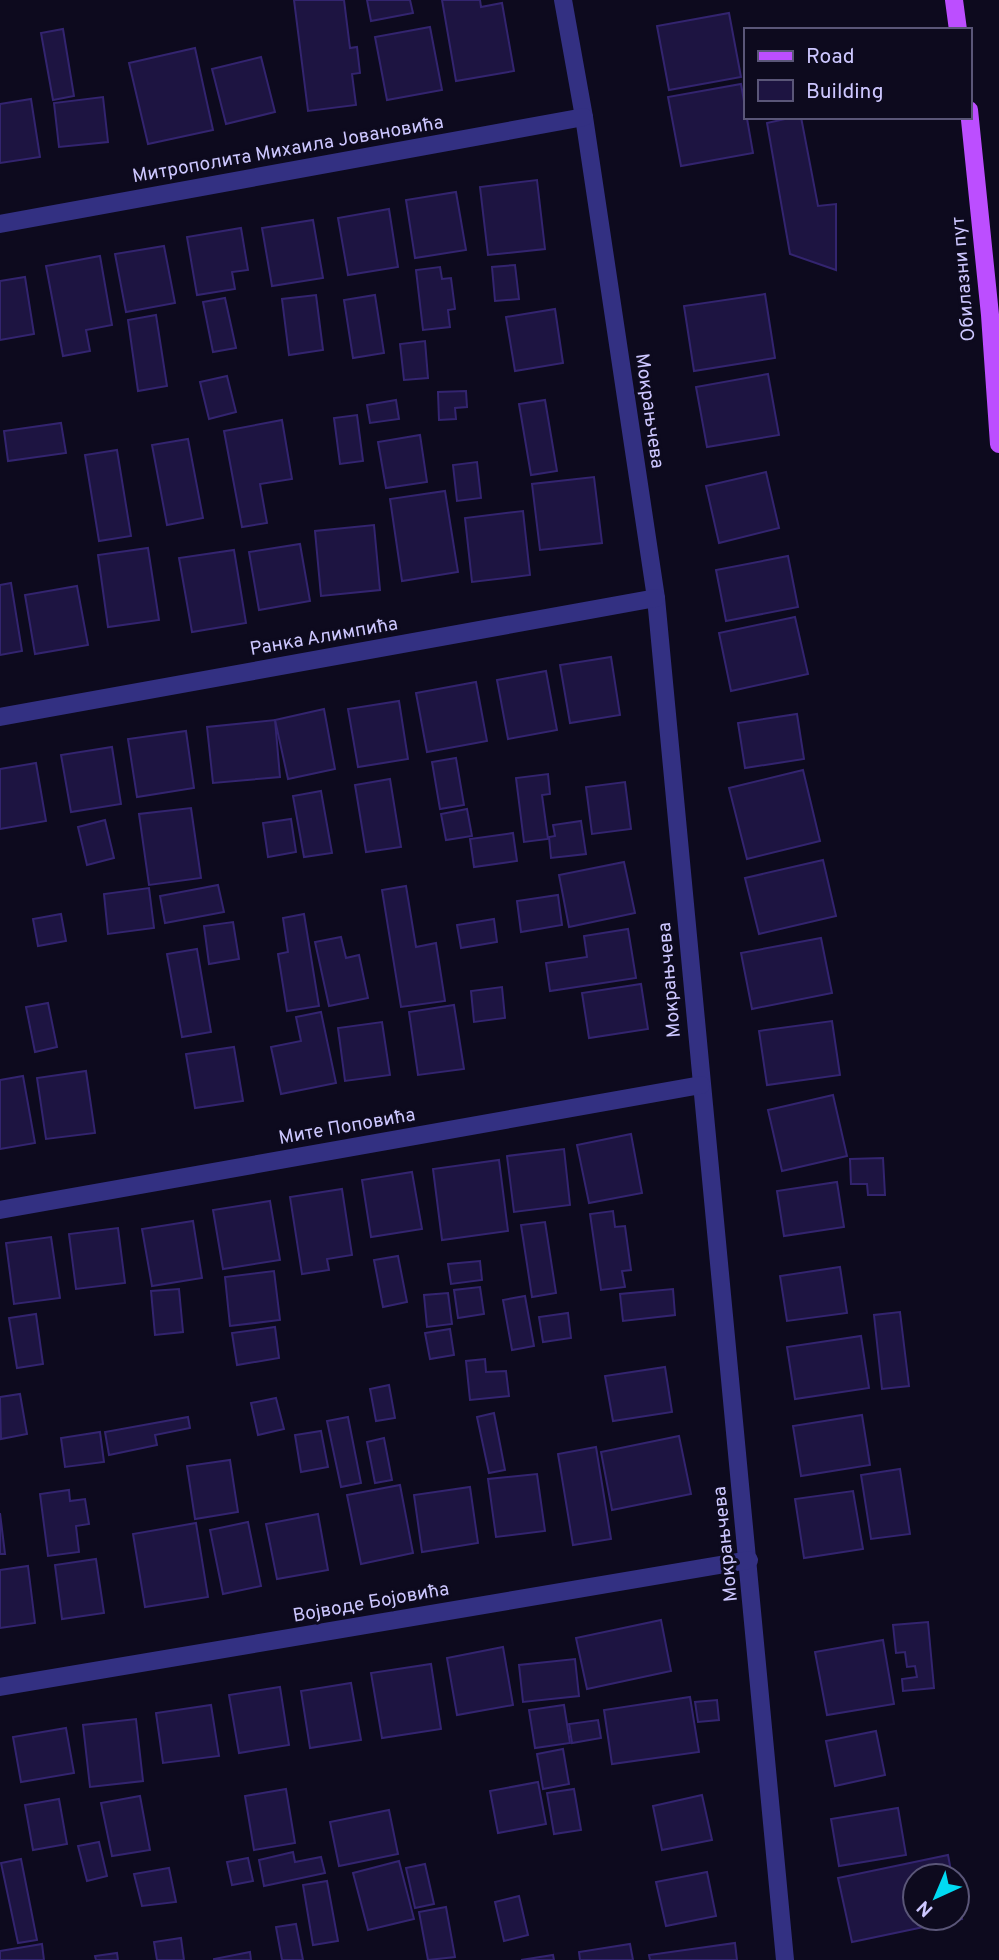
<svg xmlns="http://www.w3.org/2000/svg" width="999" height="1960" font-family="Overpass,sans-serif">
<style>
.building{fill:#1d1441;stroke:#33246f;stroke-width:2}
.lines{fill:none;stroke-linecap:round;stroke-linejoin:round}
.minor{stroke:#333082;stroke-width:18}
.major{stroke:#bc4eff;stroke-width:18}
.labels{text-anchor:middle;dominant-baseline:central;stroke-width:6;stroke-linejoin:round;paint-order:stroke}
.street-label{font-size:19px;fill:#cdc7ff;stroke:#0d0a1e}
</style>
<rect width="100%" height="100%" fill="#0d0a1e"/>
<g class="building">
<path d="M 294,0 L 344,0 L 350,48 L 357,47 L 360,73 L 352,74 L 356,105 L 308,111 Z"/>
<path d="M 367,0 L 410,0 L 413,13 L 371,21 Z"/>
<path d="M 442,0 L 480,0 L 481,7 L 502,3 L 514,71 L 456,81 Z"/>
<path d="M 729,13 L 741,77 L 669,90 L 657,26 Z"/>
<path d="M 430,27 L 442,90 L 387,100 L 375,37 Z"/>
<path d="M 63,29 L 74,96 L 53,100 L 41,33 Z"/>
<path d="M 195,48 L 213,130 L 148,144 L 129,63 Z"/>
<path d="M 261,57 L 275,112 L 226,124 L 212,69 Z"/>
<path d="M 741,84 L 753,153 L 681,166 L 668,97 Z"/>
<path d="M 103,97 L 108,142 L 59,147 L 54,103 Z"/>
<path d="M 31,99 L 40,157 L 0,163 L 0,104 Z"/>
<path d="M 794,117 L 801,117 L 818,206 L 836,204 L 836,270 L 790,254 L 767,123 Z"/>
<path d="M 537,180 L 545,249 L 488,255 L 480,187 Z"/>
<path d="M 456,192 L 466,250 L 415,258 L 406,200 Z"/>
<path d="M 389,209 L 398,267 L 348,275 L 338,218 Z"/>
<path d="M 313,220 L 323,278 L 272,286 L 262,228 Z"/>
<path d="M 241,228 L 248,270 L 232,272 L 235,289 L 197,295 L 187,237 Z"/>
<path d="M 164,246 L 175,303 L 126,312 L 115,254 Z"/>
<path d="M 100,256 L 112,325 L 86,330 L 90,351 L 63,356 L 46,266 Z"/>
<path d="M 515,265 L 519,299 L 495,301 L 492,267 Z"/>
<path d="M 440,267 L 442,279 L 451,278 L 455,309 L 448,310 L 450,327 L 423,330 L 416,270 Z"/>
<path d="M 25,277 L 34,334 L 0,340 L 0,281 Z"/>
<path d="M 765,294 L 775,358 L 694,371 L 684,306 Z"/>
<path d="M 316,295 L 323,350 L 289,355 L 282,299 Z"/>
<path d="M 375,295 L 384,353 L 353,358 L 344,300 Z"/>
<path d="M 225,298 L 236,348 L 213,352 L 203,302 Z"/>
<path d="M 555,309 L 563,363 L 515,371 L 506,317 Z"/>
<path d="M 156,315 L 167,386 L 138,391 L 128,320 Z"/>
<path d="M 425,341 L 428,378 L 404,380 L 400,344 Z"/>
<path d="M 768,374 L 779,435 L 707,447 L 696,387 Z"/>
<path d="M 227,376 L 236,412 L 209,419 L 200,382 Z"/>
<path d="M 466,391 L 467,407 L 455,408 L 456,419 L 439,420 L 438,392 Z"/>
<path d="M 396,400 L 399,419 L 370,423 L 367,405 Z"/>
<path d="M 545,400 L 557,471 L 531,475 L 519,404 Z"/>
<path d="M 357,415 L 363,461 L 340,464 L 334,418 Z"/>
<path d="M 282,420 L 292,479 L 260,484 L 267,523 L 242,527 L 224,431 Z"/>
<path d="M 61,423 L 66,453 L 8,461 L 4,431 Z"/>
<path d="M 420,435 L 427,482 L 386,488 L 378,442 Z"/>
<path d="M 188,439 L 203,518 L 167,525 L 152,445 Z"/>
<path d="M 117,450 L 131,536 L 99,541 L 85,455 Z"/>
<path d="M 477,462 L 481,498 L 457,501 L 453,465 Z"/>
<path d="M 766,472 L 779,528 L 719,543 L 706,486 Z"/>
<path d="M 594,477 L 602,543 L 540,550 L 532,484 Z"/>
<path d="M 445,491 L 458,572 L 402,581 L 390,499 Z"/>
<path d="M 523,511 L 530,575 L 472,582 L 465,518 Z"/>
<path d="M 374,525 L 380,590 L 321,596 L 315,531 Z"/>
<path d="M 300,544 L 310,601 L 259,610 L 249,552 Z"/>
<path d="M 148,548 L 159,620 L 108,627 L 98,555 Z"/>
<path d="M 234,550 L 246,623 L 192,632 L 179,558 Z"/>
<path d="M 788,556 L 798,607 L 726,621 L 716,570 Z"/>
<path d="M 11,583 L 22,651 L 0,655 L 0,585 Z"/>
<path d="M 77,586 L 88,645 L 35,654 L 25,595 Z"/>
<path d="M 795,617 L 808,674 L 731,691 L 719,633 Z"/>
<path d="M 611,657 L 620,715 L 570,723 L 560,665 Z"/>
<path d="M 546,671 L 557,730 L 508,739 L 497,680 Z"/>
<path d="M 476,682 L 487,741 L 427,752 L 416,693 Z"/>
<path d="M 399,701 L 408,759 L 358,767 L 348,709 Z"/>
<path d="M 324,709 L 335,769 L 288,779 L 275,720 Z"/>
<path d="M 797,714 L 804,759 L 745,768 L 738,723 Z"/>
<path d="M 275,720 L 280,777 L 213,783 L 207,727 Z"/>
<path d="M 186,731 L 194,788 L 137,797 L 128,739 Z"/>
<path d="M 112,747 L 121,804 L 71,812 L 61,755 Z"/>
<path d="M 456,758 L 464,805 L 440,809 L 432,762 Z"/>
<path d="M 36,763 L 46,821 L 0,829 L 0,769 Z"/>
<path d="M 803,770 L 820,841 L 747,859 L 729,788 Z"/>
<path d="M 548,774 L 550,794 L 542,795 L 548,839 L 524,842 L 516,778 Z"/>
<path d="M 390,779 L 401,847 L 366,852 L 355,785 Z"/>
<path d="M 625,782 L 631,829 L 592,834 L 586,787 Z"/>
<path d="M 321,791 L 332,853 L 304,857 L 293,796 Z"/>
<path d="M 191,808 L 201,878 L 149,885 L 139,814 Z"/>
<path d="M 467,809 L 472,836 L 446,840 L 441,814 Z"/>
<path d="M 291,819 L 296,852 L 268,857 L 263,823 Z"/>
<path d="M 105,820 L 114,858 L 87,865 L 78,827 Z"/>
<path d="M 581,821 L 586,854 L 551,858 L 549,837 L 555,836 L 553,825 Z"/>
<path d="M 513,833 L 517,861 L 474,867 L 470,839 Z"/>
<path d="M 823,860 L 836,916 L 759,934 L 745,878 Z"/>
<path d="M 624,862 L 635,913 L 569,927 L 559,875 Z"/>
<path d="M 218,885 L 224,912 L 165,923 L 160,896 Z"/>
<path d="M 406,886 L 416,947 L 436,943 L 445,1001 L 401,1007 L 382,890 Z"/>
<path d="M 149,888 L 154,928 L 108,934 L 104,894 Z"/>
<path d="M 558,895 L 562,925 L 521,932 L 517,901 Z"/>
<path d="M 61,914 L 66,941 L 38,946 L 33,919 Z"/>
<path d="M 304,914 L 319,1006 L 287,1011 L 278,954 L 288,952 L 283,918 Z"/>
<path d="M 494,919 L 497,942 L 461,948 L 457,925 Z"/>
<path d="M 233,922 L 239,959 L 209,964 L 204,926 Z"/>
<path d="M 628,929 L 636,978 L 550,991 L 546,963 L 587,957 L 584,936 Z"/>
<path d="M 341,937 L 346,958 L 359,955 L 368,998 L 329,1006 L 315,942 Z"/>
<path d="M 821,938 L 832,993 L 752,1009 L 741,953 Z"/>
<path d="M 197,949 L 211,1032 L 182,1037 L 167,954 Z"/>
<path d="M 641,984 L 648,1029 L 589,1038 L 582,993 Z"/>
<path d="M 502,987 L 505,1018 L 474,1022 L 471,991 Z"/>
<path d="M 48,1003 L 57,1047 L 35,1052 L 26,1007 Z"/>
<path d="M 454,1005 L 464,1069 L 418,1075 L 409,1012 Z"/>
<path d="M 321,1012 L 336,1083 L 281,1094 L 271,1047 L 301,1041 L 296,1017 Z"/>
<path d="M 832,1021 L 840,1075 L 767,1085 L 759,1031 Z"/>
<path d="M 382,1022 L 390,1075 L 345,1081 L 338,1028 Z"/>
<path d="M 234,1047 L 243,1101 L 195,1108 L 186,1054 Z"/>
<path d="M 86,1071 L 95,1133 L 46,1139 L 37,1078 Z"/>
<path d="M 23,1076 L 35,1143 L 0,1149 L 0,1080 Z"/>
<path d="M 833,1095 L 847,1156 L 782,1171 L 768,1110 Z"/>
<path d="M 631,1134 L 642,1193 L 589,1203 L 577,1145 Z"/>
<path d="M 564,1149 L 570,1205 L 514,1212 L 507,1156 Z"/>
<path d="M 883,1158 L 885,1195 L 868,1195 L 867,1184 L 851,1184 L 850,1159 Z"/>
<path d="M 499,1160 L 508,1231 L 442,1240 L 433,1169 Z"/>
<path d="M 412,1172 L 422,1229 L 371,1237 L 362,1180 Z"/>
<path d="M 837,1182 L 844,1227 L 784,1236 L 777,1191 Z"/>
<path d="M 342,1189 L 352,1255 L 327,1259 L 329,1270 L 302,1274 L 290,1197 Z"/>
<path d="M 270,1201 L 280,1260 L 223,1269 L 213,1210 Z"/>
<path d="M 613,1211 L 615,1227 L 625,1226 L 631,1270 L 622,1271 L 625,1287 L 601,1290 L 590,1214 Z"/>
<path d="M 193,1221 L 202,1278 L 152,1286 L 142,1229 Z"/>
<path d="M 545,1222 L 556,1293 L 532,1297 L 521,1225 Z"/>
<path d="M 118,1228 L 125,1283 L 76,1289 L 69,1234 Z"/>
<path d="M 51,1237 L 60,1298 L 14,1304 L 6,1243 Z"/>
<path d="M 398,1256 L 407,1302 L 383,1307 L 374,1260 Z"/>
<path d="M 480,1261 L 482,1280 L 451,1284 L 448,1264 Z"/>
<path d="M 840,1267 L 847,1313 L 787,1321 L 780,1276 Z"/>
<path d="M 274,1271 L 280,1320 L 230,1326 L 225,1277 Z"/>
<path d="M 480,1287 L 484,1314 L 458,1318 L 454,1290 Z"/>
<path d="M 179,1289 L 183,1332 L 155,1335 L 151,1291 Z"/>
<path d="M 673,1289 L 675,1315 L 623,1321 L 620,1294 Z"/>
<path d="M 448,1293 L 452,1324 L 427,1327 L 424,1295 Z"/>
<path d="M 525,1296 L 534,1346 L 512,1350 L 503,1300 Z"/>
<path d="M 900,1312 L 909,1386 L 882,1389 L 874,1315 Z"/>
<path d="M 568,1313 L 571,1338 L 543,1342 L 539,1317 Z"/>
<path d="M 36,1314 L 43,1364 L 17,1368 L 9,1318 Z"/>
<path d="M 275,1327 L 279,1358 L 237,1365 L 232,1333 Z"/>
<path d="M 450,1329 L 454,1355 L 430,1359 L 425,1333 Z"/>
<path d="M 861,1336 L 869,1388 L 795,1399 L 787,1347 Z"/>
<path d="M 485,1359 L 486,1372 L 506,1371 L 509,1396 L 470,1400 L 466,1361 Z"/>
<path d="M 665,1367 L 672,1412 L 613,1421 L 605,1376 Z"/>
<path d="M 389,1385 L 395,1418 L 376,1421 L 370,1389 Z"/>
<path d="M 20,1394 L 27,1434 L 1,1439 L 0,1397 Z"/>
<path d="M 276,1398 L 284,1429 L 258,1435 L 251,1403 Z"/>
<path d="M 494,1413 L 505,1470 L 489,1473 L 477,1417 Z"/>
<path d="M 862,1415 L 870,1465 L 801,1476 L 793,1426 Z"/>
<path d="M 188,1417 L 190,1428 L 155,1435 L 157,1445 L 109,1455 L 105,1432 Z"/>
<path d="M 348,1417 L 361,1483 L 341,1487 L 327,1421 Z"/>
<path d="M 321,1431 L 328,1467 L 301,1472 L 295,1435 Z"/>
<path d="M 100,1432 L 104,1462 L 65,1467 L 61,1438 Z"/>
<path d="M 679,1436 L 691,1494 L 612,1510 L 601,1452 Z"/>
<path d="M 384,1438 L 392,1480 L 375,1483 L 367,1442 Z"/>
<path d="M 596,1447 L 611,1539 L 573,1545 L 558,1454 Z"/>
<path d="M 230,1460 L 238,1512 L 195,1519 L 187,1466 Z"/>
<path d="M 900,1469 L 910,1534 L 871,1539 L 861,1475 Z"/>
<path d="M 537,1474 L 545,1531 L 496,1537 L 488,1479 Z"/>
<path d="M 400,1485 L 413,1553 L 361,1564 L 347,1495 Z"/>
<path d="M 470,1487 L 478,1543 L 422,1552 L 414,1495 Z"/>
<path d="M 69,1490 L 70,1501 L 85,1499 L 89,1524 L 76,1526 L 79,1552 L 48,1556 L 40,1494 Z"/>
<path d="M 853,1491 L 863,1549 L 804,1558 L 795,1499 Z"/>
<path d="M 0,1513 L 5,1554 L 0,1554 Z"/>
<path d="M 318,1514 L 328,1570 L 277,1579 L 266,1524 Z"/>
<path d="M 248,1522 L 261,1586 L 223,1594 L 210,1530 Z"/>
<path d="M 196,1523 L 208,1597 L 145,1607 L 133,1534 Z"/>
<path d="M 96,1559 L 104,1613 L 62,1619 L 55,1565 Z"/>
<path d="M 28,1566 L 35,1623 L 0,1628 L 0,1570 Z"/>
<path d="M 661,1620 L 671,1671 L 587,1689 L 576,1638 Z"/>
<path d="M 928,1622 L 934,1688 L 903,1691 L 902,1679 L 917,1677 L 915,1666 L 907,1667 L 905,1652 L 896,1653 L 893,1625 Z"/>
<path d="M 883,1640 L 894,1704 L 827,1715 L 815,1652 Z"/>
<path d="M 503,1647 L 513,1705 L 457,1715 L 447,1658 Z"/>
<path d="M 575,1659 L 579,1696 L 523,1702 L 519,1665 Z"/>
<path d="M 431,1664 L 441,1729 L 382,1738 L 371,1673 Z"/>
<path d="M 351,1683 L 361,1740 L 310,1748 L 301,1691 Z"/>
<path d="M 280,1687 L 289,1745 L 239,1753 L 229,1695 Z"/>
<path d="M 690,1697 L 699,1752 L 612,1764 L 604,1710 Z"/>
<path d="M 717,1700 L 719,1720 L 698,1722 L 695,1702 Z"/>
<path d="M 211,1705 L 219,1756 L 163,1763 L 156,1713 Z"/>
<path d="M 564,1705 L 570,1743 L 535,1748 L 529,1710 Z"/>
<path d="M 136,1719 L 143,1781 L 90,1787 L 83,1725 Z"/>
<path d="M 598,1720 L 601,1738 L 572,1743 L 569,1724 Z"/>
<path d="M 66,1728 L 74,1773 L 21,1782 L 13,1737 Z"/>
<path d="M 876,1731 L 885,1775 L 835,1786 L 826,1741 Z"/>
<path d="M 563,1749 L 569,1784 L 543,1789 L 537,1754 Z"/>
<path d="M 538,1782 L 546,1824 L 498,1833 L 490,1791 Z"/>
<path d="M 286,1789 L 295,1843 L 254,1850 L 245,1796 Z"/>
<path d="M 574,1789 L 581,1830 L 554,1834 L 547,1793 Z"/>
<path d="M 702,1795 L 712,1840 L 662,1850 L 653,1806 Z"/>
<path d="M 140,1796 L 150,1850 L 112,1856 L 101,1803 Z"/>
<path d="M 59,1799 L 67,1844 L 33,1850 L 25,1805 Z"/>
<path d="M 898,1808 L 906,1855 L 839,1866 L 831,1819 Z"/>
<path d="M 389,1810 L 398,1854 L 339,1866 L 330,1822 Z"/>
<path d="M 99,1842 L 107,1876 L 87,1881 L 78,1846 Z"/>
<path d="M 293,1852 L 295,1862 L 321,1857 L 325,1873 L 264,1886 L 259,1860 Z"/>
<path d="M 948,1855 L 952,1876 L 915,1876 L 915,1918 L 957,1918 L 957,1898 L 962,1919 L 852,1942 L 838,1878 Z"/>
<path d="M 248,1858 L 253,1881 L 232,1885 L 227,1862 Z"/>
<path d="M 21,1859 L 37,1940 L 18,1943 L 1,1863 Z"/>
<path d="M 399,1861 L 414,1919 L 368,1930 L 353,1873 Z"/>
<path d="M 425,1864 L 434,1904 L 415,1908 L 406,1868 Z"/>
<path d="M 169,1868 L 176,1902 L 142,1906 L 134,1874 Z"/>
<path d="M 707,1872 L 716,1916 L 666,1926 L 656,1882 Z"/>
<path d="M 327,1881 L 338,1941 L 313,1945 L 303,1885 Z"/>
<path d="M 519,1896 L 528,1935 L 504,1941 L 495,1902 Z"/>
<path d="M 446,1907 L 455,1957 L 428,1960 L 419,1912 Z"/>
<path d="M 296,1924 L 303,1960 L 282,1960 L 276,1927 Z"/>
<path d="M 181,1938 L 184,1960 L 157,1960 L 154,1942 Z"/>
<path d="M 735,1943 L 737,1960 L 650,1960 L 649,1955 Z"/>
<path d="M 42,1944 L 44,1960 L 0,1960 L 0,1951 Z"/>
<path d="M 630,1944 L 633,1960 L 580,1960 L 579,1952 Z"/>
<path d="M 250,1952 L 251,1960 L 214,1960 L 214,1959 Z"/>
<path d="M 117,1953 L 118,1960 L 96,1960 L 95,1956 Z"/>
<path d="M 553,1955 L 554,1960 L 521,1960 Z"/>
</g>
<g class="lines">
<g class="minor">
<path d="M 563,0 L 584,117 L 656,598 L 785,1960"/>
<path d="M 0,224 L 584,117"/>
<path d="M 0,717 L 656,598"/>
<path d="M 0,1210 L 701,1085"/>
<path d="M 0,1687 L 749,1560"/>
</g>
<g class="major">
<path d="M 954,0 L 958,30"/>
<path d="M 969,110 L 990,315 L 999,444"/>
</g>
</g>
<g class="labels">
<g class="street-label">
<text transform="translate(288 150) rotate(-10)">Митрополита Михаила Јовановића</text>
<text transform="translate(964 279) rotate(-95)">Обилазни пут</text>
<text transform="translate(649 411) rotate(82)">Мокрањчева</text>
<text transform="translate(324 637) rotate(-10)">Ранка Алимпића</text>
<text transform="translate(670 980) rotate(-95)">Мокрањчева</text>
<text transform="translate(347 1127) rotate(-10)">Мите Поповића</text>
<text transform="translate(726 1544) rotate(-96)">Мокрањчева</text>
<text transform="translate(371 1603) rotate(-10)">Војводе Бојовића</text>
</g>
</g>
<rect x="744" y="28" width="228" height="91" fill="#0d0a1e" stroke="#5a5678" stroke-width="2"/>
<rect x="758" y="51" width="35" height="10" fill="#bc4eff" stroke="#5a5678" stroke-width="2"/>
<text x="806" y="63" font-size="21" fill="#cdc7ff">Road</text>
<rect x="758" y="80" width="35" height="21" fill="#1d1441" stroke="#5a5678" stroke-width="2"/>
<text x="806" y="98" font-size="21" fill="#cdc7ff">Building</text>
<g transform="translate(936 1897) rotate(224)"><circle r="33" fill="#0d0a1e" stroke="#5a5678" stroke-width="2"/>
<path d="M0-5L12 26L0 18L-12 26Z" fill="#00daf2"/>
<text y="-10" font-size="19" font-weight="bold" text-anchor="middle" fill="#cdc7ff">N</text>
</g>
</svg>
